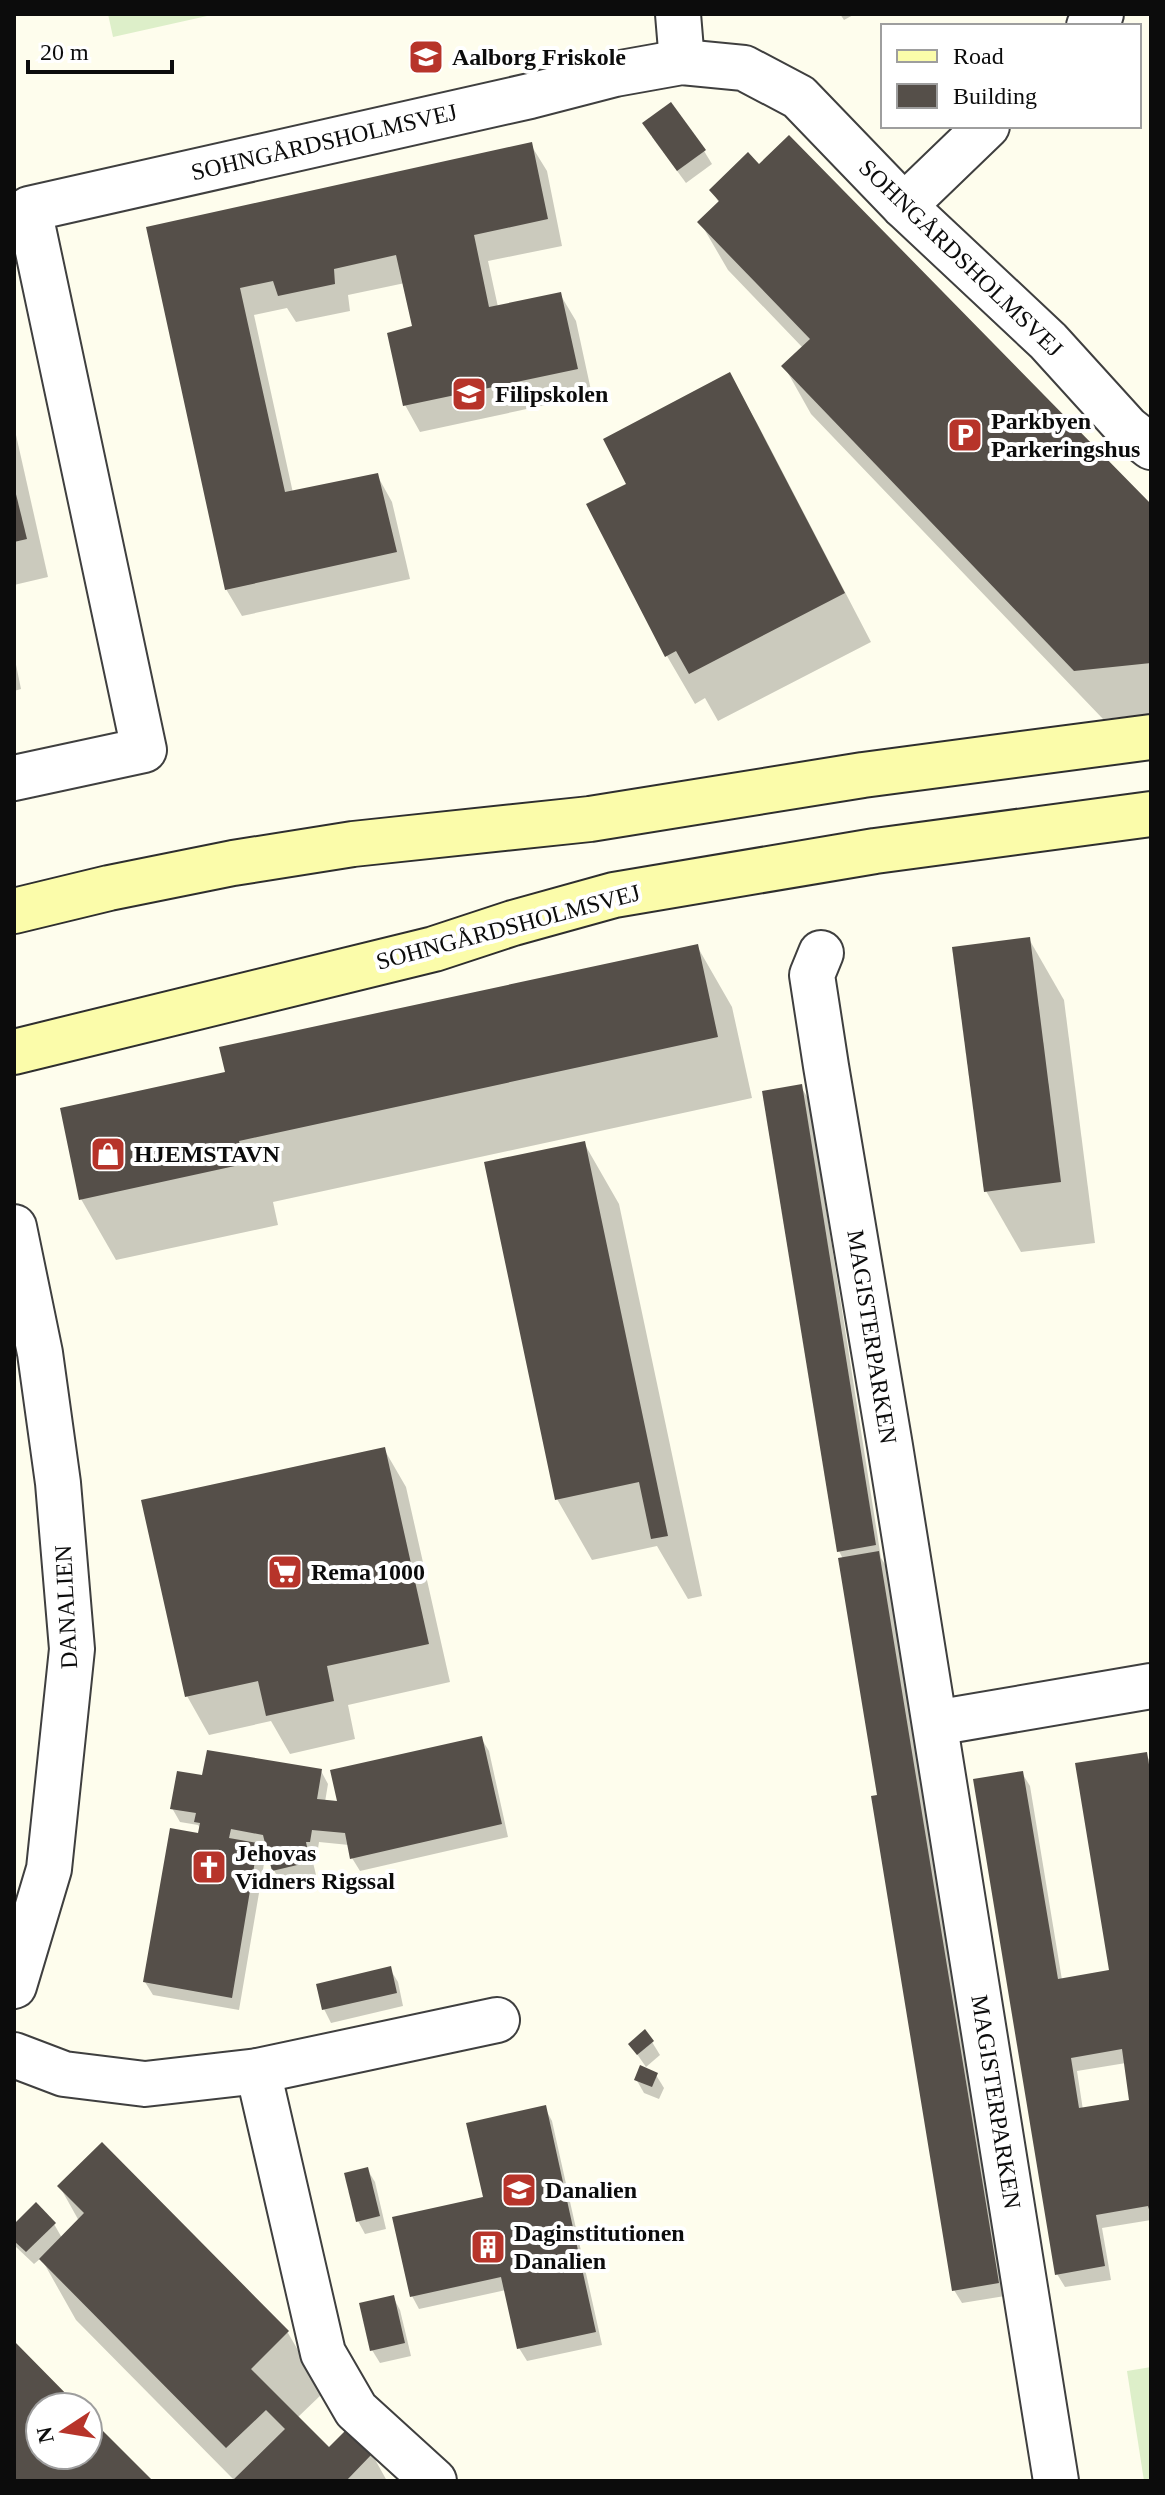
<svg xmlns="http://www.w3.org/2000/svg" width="1165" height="2495" font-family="Georgia,serif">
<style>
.pitch{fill:#ddefc9}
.shadow{fill:#0003;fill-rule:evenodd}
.building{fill:#554f49;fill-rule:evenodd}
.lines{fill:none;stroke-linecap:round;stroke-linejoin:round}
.street-casing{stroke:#3f3f3f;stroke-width:48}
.secondary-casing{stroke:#2e2e2e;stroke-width:48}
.street{stroke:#fff;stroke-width:44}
.secondary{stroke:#fbfcaa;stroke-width:44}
.labels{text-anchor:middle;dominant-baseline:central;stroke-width:8;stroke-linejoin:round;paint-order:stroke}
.poi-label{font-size:24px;font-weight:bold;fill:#0c0c0c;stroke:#fff;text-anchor:start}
.street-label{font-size:24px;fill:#0c0c0c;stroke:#fff}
</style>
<rect width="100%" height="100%" fill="#fefded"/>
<g class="pitch">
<path d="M 108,14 L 216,14 L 113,37 Z"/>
<path d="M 1151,2367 L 1151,2481 L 1144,2481 L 1127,2371 Z"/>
</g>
<g class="shadow">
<path d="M 840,14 L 855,14 L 844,20 Z"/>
<path d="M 652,137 L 704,151 L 712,164 L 686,183 Z"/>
<path d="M 531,145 L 547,171 L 562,246 L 488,261 L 498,307 L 560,294 L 576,321 L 592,395 L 420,432 L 405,405 L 415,327 L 405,283 L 348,295 L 350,311 L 296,322 L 287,308 L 254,315 L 293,493 L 377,475 L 392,502 L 410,579 L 242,616 L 226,589 L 149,228 Z"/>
<path d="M 712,190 L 1151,508 L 1151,714 L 1103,719 L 811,414 L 784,366 L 803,348 L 728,270 L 700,222 L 719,203 Z"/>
<path d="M 729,375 L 757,423 L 871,642 L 718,721 L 705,698 L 695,704 L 667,656 L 629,485 Z"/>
<path d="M 14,426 L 48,577 L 14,585 Z"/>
<path d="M 14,655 L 21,689 L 14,691 Z"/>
<path d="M 1029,939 L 1064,1000 L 1095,1243 L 1021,1252 L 986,1191 Z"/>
<path d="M 697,946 L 732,1007 L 752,1098 L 273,1202 L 278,1225 L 116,1260 L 81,1199 Z"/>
<path d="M 801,1087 L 809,1100 L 881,1558 L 886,1566 L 1005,2296 L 962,2303 L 954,2290 L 843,1559 L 839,1551 Z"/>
<path d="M 584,1143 L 619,1204 L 702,1596 L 688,1599 L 657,1546 L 592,1560 L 557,1499 Z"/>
<path d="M 384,1449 L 406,1487 L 450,1682 L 348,1705 L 355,1739 L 290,1754 L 271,1721 L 209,1735 L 187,1696 Z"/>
<path d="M 481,1738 L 489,1751 L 508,1837 L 360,1871 L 352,1858 L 349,1845 L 319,1842 L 317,1855 L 311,1854 L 316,1875 L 281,1884 L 274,1870 L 268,1847 L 257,1845 L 265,1858 L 239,2010 L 153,1995 L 145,1982 L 201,1829 L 198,1825 L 180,1822 L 172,1808 L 204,1778 L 321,1771 L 328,1784 L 325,1802 L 340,1803 Z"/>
<path d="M 1146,1754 L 1151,1763 L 1151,2220 L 1102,2228 L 1111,2280 L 1065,2287 L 1057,2274 L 1022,1773 L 1030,1786 L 1062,1980 L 1111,1972 ZM 1126,2063 L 1132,2102 L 1083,2110 L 1077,2071 Z"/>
<path d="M 390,1969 L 398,1982 L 403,2006 L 331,2023 L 324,2009 Z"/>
<path d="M 652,2042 L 660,2055 L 646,2067 L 630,2044 Z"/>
<path d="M 656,2075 L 664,2088 L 659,2099 L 644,2093 L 636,2079 Z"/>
<path d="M 545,2108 L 552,2121 L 602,2345 L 527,2361 L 519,2348 L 506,2290 L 419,2309 L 412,2296 L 485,2198 Z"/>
<path d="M 102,2145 L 288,2333 L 323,2393 L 297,2418 L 329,2450 L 348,2431 L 372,2454 L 387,2481 L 235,2481 L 76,2320 L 41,2258 L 34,2264 L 15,2246 L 14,2227 L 54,2224 L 62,2238 L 79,2221 L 60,2187 Z"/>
<path d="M 367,2169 L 375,2182 L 386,2229 L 365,2234 L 358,2221 Z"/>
<path d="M 393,2297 L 400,2310 L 411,2356 L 380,2363 L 372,2350 Z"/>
</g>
<g class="building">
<path d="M 671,102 L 706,150 L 677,171 L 642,123 Z"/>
<path d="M 789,135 L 1151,504 L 1151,663 L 1074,671 L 781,366 L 810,339 L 697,222 L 719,201 L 709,190 L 748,152 L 759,164 Z"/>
<path d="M 532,142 L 548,219 L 474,235 L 489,307 L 561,292 L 578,369 L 403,406 L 387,333 L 412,326 L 396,255 L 334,269 L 335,284 L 278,296 L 273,281 L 240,288 L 285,492 L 378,473 L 397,552 L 225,590 L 146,227 Z"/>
<path d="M 730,372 L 845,593 L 689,674 L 676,651 L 665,657 L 586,504 L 626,484 L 603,439 Z"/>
<path d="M 14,486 L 27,539 L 14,542 Z"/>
<path d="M 1030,937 L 1061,1182 L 984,1192 L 952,947 Z"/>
<path d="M 698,944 L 718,1037 L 239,1141 L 244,1164 L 79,1200 L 60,1108 L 225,1072 L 219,1047 Z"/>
<path d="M 802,1084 L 876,1545 L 837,1552 L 762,1091 Z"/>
<path d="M 585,1141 L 668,1536 L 651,1539 L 639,1482 L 555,1500 L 484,1162 Z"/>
<path d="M 385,1447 L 429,1644 L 327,1666 L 334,1701 L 266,1716 L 258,1681 L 185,1697 L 141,1500 Z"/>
<path d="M 879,1551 L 999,2283 L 952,2291 L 871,1796 L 877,1795 L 838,1558 Z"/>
<path d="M 482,1736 L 502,1824 L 350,1859 L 345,1833 L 312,1830 L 310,1842 L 306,1842 L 310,1862 L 272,1871 L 263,1835 L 231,1829 L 229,1838 L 258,1843 L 232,1998 L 143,1982 L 170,1828 L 198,1833 L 200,1823 L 194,1822 L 196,1813 L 170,1809 L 177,1771 L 202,1775 L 207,1750 L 322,1769 L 317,1799 L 337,1801 L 330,1770 Z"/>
<path d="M 1147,1752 L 1151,1777 L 1151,2216 L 1148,2206 L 1096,2215 L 1105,2266 L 1055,2275 L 973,1779 L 1023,1771 L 1058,1979 L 1109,1970 L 1075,1763 ZM 1122,2049 L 1129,2100 L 1079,2108 L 1071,2058 Z"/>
<path d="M 391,1966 L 397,1993 L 322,2010 L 316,1984 Z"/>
<path d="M 645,2029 L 654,2041 L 637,2055 L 628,2044 Z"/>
<path d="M 640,2065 L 658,2073 L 652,2087 L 634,2080 Z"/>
<path d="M 546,2105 L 596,2332 L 517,2349 L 501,2277 L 410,2297 L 392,2217 L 483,2197 L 466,2123 Z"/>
<path d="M 102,2142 L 289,2331 L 251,2369 L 329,2447 L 348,2428 L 373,2453 L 346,2481 L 232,2481 L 285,2429 L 266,2410 L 226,2448 L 39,2259 L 84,2213 L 57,2186 Z"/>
<path d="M 368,2167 L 380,2216 L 356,2222 L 344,2173 Z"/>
<path d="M 36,2202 L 56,2223 L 26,2252 L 14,2241 L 14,2224 Z"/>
<path d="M 394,2295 L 405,2343 L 370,2351 L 359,2303 Z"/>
<path d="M 14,2341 L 79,2407 L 40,2407 L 40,2455 L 88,2455 L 88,2416 L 153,2481 L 14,2481 Z"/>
</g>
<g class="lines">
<defs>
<g id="street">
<path d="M 678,14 L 682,62"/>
<path d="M 1089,26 L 1101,14"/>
<path d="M 904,206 L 987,126"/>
<path d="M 14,778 L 144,750 L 29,209 L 530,96 L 615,74 L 682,62 L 744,68 L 799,97 L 904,206 L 1048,341 L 1127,428 L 1151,447"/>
<path d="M 821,953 L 812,975 L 826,1066 L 890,1446 L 1056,2481"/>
<path d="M 14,1227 L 40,1353 L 58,1483 L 72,1649 L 49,1869 L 14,1986"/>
<path d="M 935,1723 L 1151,1686"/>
<path d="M 14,2055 L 64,2074 L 145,2084 L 258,2071 L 497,2020"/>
<path d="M 258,2071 L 323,2353 L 356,2410 L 434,2481"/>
</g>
<g id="secondary">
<path d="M 14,911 L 109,888 L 233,863 L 353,844 L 590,819 L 863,775 L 1151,737"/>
<path d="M 14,1052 L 434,949 L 513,923 L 614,895 L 875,851 L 1151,814"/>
</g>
</defs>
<use href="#street" class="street-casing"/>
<use href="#secondary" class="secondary-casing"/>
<use href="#street" class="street"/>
<use href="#secondary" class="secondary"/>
</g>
<defs>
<symbol id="school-square" viewBox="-11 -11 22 22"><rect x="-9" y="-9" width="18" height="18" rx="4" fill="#b7342a" stroke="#fff"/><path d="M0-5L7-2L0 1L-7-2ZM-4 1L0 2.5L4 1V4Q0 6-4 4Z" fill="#fff"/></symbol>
<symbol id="parking-square" viewBox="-11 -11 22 22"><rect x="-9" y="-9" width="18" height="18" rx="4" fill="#b7342a" stroke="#fff"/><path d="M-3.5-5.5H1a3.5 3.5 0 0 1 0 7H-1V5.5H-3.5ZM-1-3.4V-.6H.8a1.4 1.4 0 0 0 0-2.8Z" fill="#fff"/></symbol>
<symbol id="shop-square" viewBox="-11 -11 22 22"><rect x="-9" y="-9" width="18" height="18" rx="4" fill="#b7342a" stroke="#fff"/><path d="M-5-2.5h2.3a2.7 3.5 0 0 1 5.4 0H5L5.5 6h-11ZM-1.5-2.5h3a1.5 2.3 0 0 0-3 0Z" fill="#fff"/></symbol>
<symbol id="supermarket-square" viewBox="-11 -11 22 22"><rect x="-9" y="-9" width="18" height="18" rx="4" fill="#b7342a" stroke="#fff"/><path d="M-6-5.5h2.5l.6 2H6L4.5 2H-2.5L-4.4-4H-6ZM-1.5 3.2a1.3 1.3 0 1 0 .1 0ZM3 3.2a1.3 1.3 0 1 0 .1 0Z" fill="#fff"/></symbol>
<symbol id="church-square" viewBox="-11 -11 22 22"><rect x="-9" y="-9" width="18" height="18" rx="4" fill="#b7342a" stroke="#fff"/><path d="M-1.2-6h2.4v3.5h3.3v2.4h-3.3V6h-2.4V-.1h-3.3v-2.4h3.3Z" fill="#fff"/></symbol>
<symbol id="building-square" viewBox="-11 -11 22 22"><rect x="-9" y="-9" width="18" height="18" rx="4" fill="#b7342a" stroke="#fff"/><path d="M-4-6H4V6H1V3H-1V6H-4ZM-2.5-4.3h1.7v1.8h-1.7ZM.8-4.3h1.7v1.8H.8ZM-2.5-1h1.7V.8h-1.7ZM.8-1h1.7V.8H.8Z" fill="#fff"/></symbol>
</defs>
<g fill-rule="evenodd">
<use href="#school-square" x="406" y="37" width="40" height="40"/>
<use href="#school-square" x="449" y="374" width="40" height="40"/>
<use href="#parking-square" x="945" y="415" width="40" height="40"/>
<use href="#shop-square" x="88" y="1134" width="40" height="40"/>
<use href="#supermarket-square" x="265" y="1552" width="40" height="40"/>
<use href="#church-square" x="189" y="1847" width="40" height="40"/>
<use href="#school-square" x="499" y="2170" width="40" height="40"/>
<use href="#building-square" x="468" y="2227" width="40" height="40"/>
</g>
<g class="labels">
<g class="poi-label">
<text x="452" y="57">Aalborg Friskole</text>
<text x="495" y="394">Filipskolen</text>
<text x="991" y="421">Parkbyen<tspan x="991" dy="28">Parkeringshus</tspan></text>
<text x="134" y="1154">HJEMSTAVN</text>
<text x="311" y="1572">Rema 1000</text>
<text x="235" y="1853">Jehovas<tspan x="235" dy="28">Vidners Rigssal</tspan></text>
<text x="545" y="2190">Danalien</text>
<text x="514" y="2233">Daginstitutionen<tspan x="514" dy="28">Danalien</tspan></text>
</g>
<g class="street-label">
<text transform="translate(324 142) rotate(-13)">SOHNGÅRDSHOLMSVEJ</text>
<text transform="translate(961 258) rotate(44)">SOHNGÅRDSHOLMSVEJ</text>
<text transform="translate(508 927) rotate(-15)">SOHNGÅRDSHOLMSVEJ</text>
<text transform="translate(872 1337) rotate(81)">MAGISTERPARKEN</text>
<text transform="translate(66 1607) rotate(-93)">DANALIEN</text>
<text transform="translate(996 2102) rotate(81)">MAGISTERPARKEN</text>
</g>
</g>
<rect width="1165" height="2495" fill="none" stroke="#0c0c0c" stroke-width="32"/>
<rect x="881" y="24" width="260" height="104" fill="#ffffff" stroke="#9e9e9e" stroke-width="2"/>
<rect x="897" y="50" width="40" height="12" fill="#fbfcaa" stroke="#9e9e9e" stroke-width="2"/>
<text x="953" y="64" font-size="24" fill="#0c0c0c">Road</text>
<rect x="897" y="84" width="40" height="24" fill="#554f49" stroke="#9e9e9e" stroke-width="2"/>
<text x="953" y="104" font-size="24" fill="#0c0c0c">Building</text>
<g transform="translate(64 2431) rotate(258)"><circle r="38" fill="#ffffff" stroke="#9e9e9e" stroke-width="2"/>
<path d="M0-6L14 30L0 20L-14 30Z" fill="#b7342a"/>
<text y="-12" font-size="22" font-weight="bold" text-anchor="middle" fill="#0c0c0c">N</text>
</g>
<path d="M28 60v12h144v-12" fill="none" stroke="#0c0c0c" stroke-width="4"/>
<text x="40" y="60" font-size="24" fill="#0c0c0c" stroke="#ffffff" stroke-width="6" paint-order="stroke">20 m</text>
</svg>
